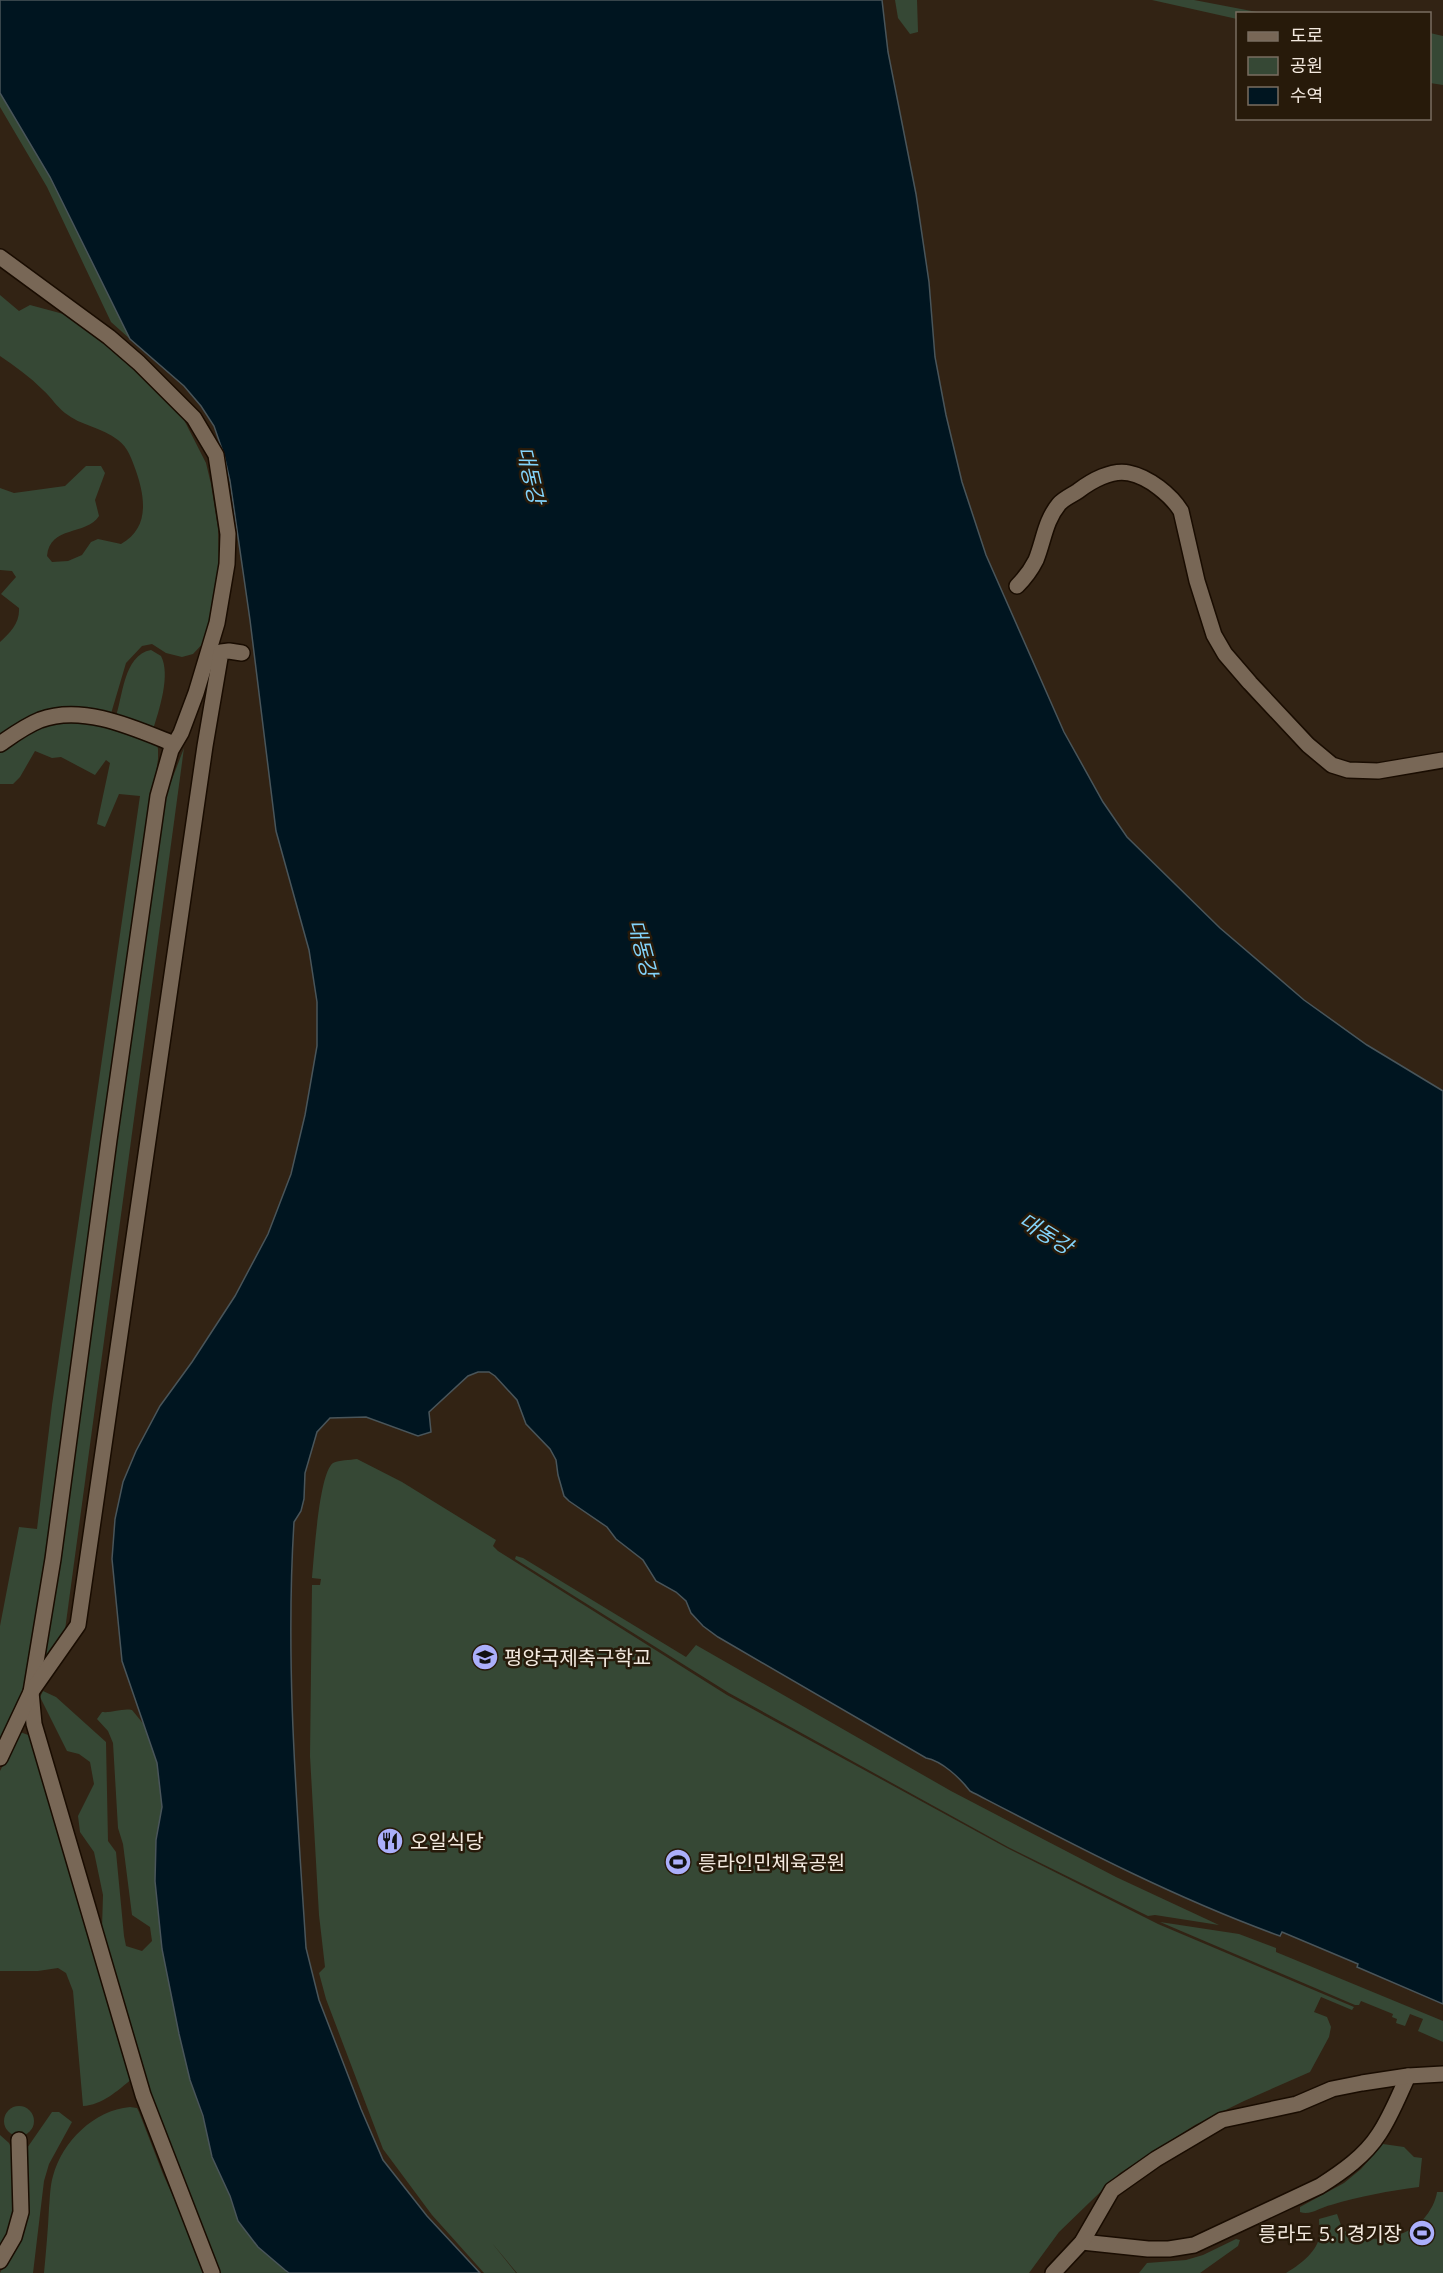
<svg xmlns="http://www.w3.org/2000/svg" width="1443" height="2273" font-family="'Open Sans','Noto Sans KR',sans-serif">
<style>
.green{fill:#364835}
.water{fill:#001520;stroke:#49555a;stroke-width:1.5}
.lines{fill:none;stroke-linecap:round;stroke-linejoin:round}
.minor-casing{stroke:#190c01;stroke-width:18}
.minor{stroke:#786756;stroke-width:15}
.labels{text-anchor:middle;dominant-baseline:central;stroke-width:5;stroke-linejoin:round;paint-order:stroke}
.poi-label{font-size:20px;fill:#f4eae0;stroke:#271a0a;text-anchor:start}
.water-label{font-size:21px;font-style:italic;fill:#83d3fa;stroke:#271a0a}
</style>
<rect width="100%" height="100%" fill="#322314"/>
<g class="green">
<path d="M 895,0 L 917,0 L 918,32 L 910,34 L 898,18 Z"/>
<path d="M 1152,0 L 1194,0 L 1262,13 L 1238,14 L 1237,19 Z"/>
<path d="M 1430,33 L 1443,36 L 1443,85 L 1430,83 Z"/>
<path d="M 0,93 L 50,177 L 130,339 L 111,322 L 47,187 L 0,107 Z"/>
<path d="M 0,295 L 19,311 L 30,305 L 71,316 L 133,364 L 180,412 L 206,463 L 211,484 L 218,529 L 219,573 L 207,639 L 193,654 L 182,657 L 166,653 L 152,644 L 142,646 L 126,663 L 110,717 L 73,710 L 0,740 L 0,642 C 10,633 20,623 19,608 L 1,594 L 16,577 L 12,571 L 0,570 L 0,488 L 14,493 L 65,486 L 86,466 L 101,466 L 105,473 L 95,500 L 99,516 C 86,536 50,525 47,556 L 52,562 L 68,561 L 82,555 L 91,542 L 98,539 L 121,544 C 150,528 145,497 136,471 C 132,460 128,447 118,440 C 102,427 81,426 65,413 C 57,407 51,397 43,390 C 30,377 15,366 0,356 Z"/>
<path d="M 151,650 L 161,656 C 171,675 159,710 153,730 L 115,719 C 123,698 123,655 151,650 Z"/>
<path d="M 60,719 L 105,725 L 156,741 L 158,749 L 158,759 L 48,1559 L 25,1690 L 0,1741 L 0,1626 L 19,1527 L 37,1529 L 52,1405 L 140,796 L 119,794 L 105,827 L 97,824 L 110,763 L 106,760 L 95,775 L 61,757 L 52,758 L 35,751 L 20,777 L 13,784 L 0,784 L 0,751 L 24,734 Z"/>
<path d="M 184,748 L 65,1630 L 45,1663 L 41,1662 L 164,800 Z"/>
<path d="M 357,1459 L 402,1482 L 496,1540 L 493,1546 L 498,1551 L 727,1695 L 1007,1848 L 1158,1924 L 1354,2007 L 1352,2010 L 1321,1997 L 1314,2012 L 1327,2017 L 1331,2027 L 1329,2037 L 1310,2072 L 1244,2101 L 1195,2125 L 1120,2173 L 1059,2232 L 1029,2273 L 517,2273 L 492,2243 L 516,2273 L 484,2273 L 432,2215 L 383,2149 L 326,1999 L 319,1973 L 325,1967 L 319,1915 L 310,1756 L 312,1585 L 320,1585 L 321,1579 L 312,1578 C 314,1558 319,1473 333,1463 C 339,1460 350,1460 357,1459 Z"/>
<path d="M 516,1556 L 523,1558 L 686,1657 L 696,1645 L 951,1791 L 1116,1877 L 1219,1925 L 1155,1915 L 1148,1916 L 1008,1847 L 729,1693 L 515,1559 Z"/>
<path d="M 43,1691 L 56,1697 L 106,1742 L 108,1841 L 116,1852 L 124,1936 L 126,1946 L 142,1951 L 152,1941 L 150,1927 L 132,1915 L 123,1844 L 118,1828 L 113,1743 L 108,1731 L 97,1719 L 102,1712 C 113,1713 122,1708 132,1710 L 146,1727 L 157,1763 L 162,1807 L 156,1840 L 155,1881 L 162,1949 L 190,2080 L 238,2221 L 258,2247 L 289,2273 L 220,2273 L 148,2093 L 102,1928 L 103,1895 L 94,1852 L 80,1832 L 78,1816 L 94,1784 L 90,1762 L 79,1754 L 67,1751 L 40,1697 Z"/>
<path d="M 20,1732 L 31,1736 L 132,2079 C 117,2091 102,2105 83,2106 L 73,1991 L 66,1973 L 58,1968 L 38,1971 L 0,1971 L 0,1771 Z"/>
<path d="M 1160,1922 L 1239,1934 L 1276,1948 L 1276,1952 L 1443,2021 L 1443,2042 L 1418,2031 L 1423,2019 L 1410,2014 L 1405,2026 L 1396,2023 L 1397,2019 L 1392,2017 L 1393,2014 L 1361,2001 L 1359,2005 L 1355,2005 Z"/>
<circle cx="19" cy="2121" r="15"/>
<path d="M 130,2107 L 137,2108 L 139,2112 L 163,2174 L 207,2273 L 44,2273 C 46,2251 48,2230 49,2208 C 50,2198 50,2186 53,2176 C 62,2142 94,2110 130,2107 Z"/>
<path d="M 52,2112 L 59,2112 L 72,2122 L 49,2164 L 44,2181 L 33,2273 L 0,2273 L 18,2239 L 25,2151 Z"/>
<path d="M 0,2135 L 9,2143 L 14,2154 L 13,2222 L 0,2249 Z"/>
<path d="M 1383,2144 L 1404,2147 L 1414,2157 L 1422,2158 L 1419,2187 C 1389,2191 1360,2196 1331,2205 C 1321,2207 1310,2216 1300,2212 L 1300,2207 L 1344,2183 L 1361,2169 Z"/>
<path d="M 1437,2192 L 1443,2192 L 1443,2273 L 1286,2273 C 1298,2266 1316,2253 1319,2238 C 1320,2233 1319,2225 1319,2219 L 1337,2214 C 1339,2219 1341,2227 1345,2231 C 1359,2244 1396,2239 1411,2229 C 1424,2222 1435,2206 1437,2192 Z"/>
<path d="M 1236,2239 L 1240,2240 L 1238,2246 L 1200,2273 L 1139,2273 L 1147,2263 L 1186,2260 L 1203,2255 Z"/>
</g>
<path class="water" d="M 0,0 L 882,0 L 888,52 L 916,194 L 929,282 L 935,357 L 946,415 L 962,482 L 986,555 L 1064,732 L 1103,802 L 1127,837 L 1220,928 L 1304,1000 L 1367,1045 L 1443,1091 L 1443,2004 L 1357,1967 L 1358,1964 L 1282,1932 L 1280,1936 C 1172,1897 1072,1844 970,1791 C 960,1778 942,1761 926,1758 L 718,1637 L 703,1626 L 691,1613 L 686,1601 L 676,1592 L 656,1581 L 643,1560 L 616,1539 L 607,1527 L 569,1501 L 564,1496 L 558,1475 L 556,1460 L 550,1449 L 526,1424 L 517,1400 L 495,1376 L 489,1372 L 478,1372 L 468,1376 L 429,1412 L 431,1432 L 418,1436 L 366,1417 L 330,1418 L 317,1432 L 305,1473 L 304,1499 L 301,1511 L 294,1522 C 285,1665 297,1806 306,1948 L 319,2000 L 361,2109 L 383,2160 L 427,2216 L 480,2273 L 289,2273 L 285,2270 L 258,2247 L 238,2221 L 230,2196 L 212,2157 L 203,2116 L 190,2080 L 179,2034 L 162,1949 L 155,1881 L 156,1840 L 162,1807 L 157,1763 L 122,1661 L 112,1559 L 115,1519 L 123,1482 L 136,1451 L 160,1406 L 192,1362 L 235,1296 L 268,1234 L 291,1174 L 305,1115 L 317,1046 L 317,1002 L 309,950 L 276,831 L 250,620 L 230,481 L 224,455 L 214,426 L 201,406 L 184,386 L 130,339 L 50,177 L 0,93 Z"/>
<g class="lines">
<defs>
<g id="minor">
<path d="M 0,257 L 109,337 L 139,363 L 194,418 L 216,455 L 228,534 L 227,564 L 217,623 L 196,693 L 181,733 L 171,750 L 158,796 L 109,1140 L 53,1559 L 31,1692 L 34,1724 L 143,2095 L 212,2273"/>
<path d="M 1017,586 C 1025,578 1031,570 1036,560 C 1044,540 1045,521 1059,504 C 1063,499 1072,495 1078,491 C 1091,481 1112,469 1129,473 C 1149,477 1171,495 1181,511 L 1197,581 L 1214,635 L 1225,654 L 1250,683 L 1308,745 L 1332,765 L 1348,770 L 1378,771 L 1443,760"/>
<path d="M 0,744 C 13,735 25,726 40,720 C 83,704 134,728 174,744"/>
<path d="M 0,1758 L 31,1692 L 78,1625 L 205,746 L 221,652 L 229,651 L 242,653"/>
<path d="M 1082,2242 L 1148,2249 L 1169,2249 L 1194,2245 L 1320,2186 C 1342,2172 1365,2156 1379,2134 C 1391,2116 1399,2095 1408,2076"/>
<path d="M 0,2261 L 14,2237 L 21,2212 L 19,2140"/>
<path d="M 1053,2273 L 1082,2242 L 1112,2190 L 1156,2159 L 1222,2120 L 1297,2104 L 1332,2089 L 1362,2083 L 1408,2076 L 1443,2074"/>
</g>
</defs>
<use href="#minor" class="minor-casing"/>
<use href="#minor" class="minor"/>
</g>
<defs>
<symbol id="school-disc" viewBox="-11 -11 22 22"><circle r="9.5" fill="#abaffb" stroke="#271a0a"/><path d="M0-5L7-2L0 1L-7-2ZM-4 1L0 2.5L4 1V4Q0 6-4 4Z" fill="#111"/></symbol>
<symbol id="restaurant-disc" viewBox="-11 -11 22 22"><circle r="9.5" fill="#abaffb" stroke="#271a0a"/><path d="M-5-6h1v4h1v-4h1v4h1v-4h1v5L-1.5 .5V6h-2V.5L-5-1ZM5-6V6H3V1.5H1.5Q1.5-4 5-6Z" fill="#111"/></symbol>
<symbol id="stadium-disc" viewBox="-11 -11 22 22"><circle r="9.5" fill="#abaffb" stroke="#271a0a"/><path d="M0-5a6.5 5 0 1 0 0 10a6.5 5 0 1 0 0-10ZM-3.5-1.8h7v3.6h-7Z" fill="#111"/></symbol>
</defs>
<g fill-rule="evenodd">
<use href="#school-disc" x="470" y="1642" width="30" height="30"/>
<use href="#restaurant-disc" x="375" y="1826" width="30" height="30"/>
<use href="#stadium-disc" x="663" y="1847" width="30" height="30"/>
<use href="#stadium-disc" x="1407" y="2218" width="30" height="30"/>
</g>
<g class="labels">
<g class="poi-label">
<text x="504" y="1657">평양국제축구학교</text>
<text x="410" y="1841">오일식당</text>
<text x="698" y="1862">릉라인민체육공원</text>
<text x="1402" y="2233" text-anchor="end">릉라도 5.1경기장</text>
</g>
<g class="water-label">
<text transform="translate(531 475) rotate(77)">대동강</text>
<text transform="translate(643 948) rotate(75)">대동강</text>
<text transform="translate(1046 1233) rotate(32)">대동강</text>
</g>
</g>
<rect x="1236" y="12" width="195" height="108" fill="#271a0a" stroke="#796d60" stroke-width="1.5"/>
<rect x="1248" y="32" width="30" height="9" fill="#786756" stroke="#796d60" stroke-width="1.5"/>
<text x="1290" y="42" font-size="18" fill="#f4eae0">도로</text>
<rect x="1248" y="57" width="30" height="18" fill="#364835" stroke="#796d60" stroke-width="1.5"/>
<text x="1290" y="72" font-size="18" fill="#f4eae0">공원</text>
<rect x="1248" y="87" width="30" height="18" fill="#001520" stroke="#796d60" stroke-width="1.5"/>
<text x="1290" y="102" font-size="18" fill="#f4eae0">수역</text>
</svg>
